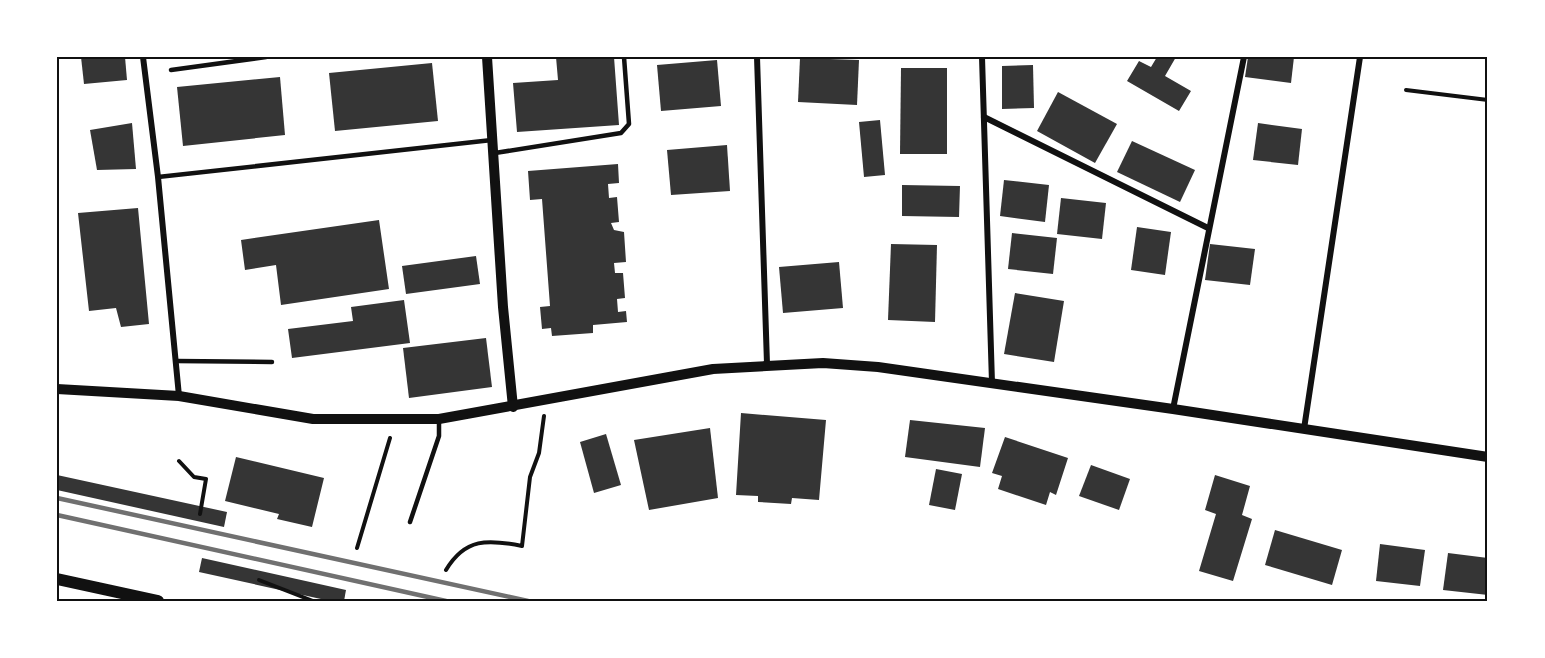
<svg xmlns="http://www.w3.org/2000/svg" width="1545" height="658" font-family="'Crimson Pro',serif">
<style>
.building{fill:#353535}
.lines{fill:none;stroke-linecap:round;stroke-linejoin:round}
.path{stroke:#111;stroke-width:4}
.service{stroke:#111;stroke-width:4.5}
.minor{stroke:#111;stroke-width:6}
.tertiary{stroke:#111;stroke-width:10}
.secondary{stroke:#111;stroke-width:12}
.rail{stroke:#707070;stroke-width:4.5}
.neatline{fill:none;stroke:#111;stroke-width:2}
</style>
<rect width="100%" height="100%" fill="#fff"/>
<g class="building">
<path d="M 81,57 L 125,57 L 127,80 L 84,84 Z"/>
<path d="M 556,57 L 614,57 L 619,125 L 517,132 L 513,83 L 558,80 Z"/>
<path d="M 1157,57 L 1176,57 L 1165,76 L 1191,91 L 1179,111 L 1127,81 L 1139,61 L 1151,67 Z"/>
<path d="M 1248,57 L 1294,57 L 1291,83 L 1245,77 Z"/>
<path d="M 800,58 L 859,60 L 857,105 L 798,102 Z"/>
<path d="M 717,60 L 721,106 L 661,111 L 657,65 Z"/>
<path d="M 432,63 L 438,121 L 335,131 L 329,73 Z"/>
<path d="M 1033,65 L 1034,108 L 1002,109 L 1002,66 Z"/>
<path d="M 901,68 L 947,68 L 947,154 L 900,154 Z"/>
<path d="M 280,77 L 285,135 L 183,146 L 177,87 Z"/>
<path d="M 1058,92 L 1117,124 L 1095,163 L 1037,131 Z"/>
<path d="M 880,120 L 885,175 L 864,177 L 859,122 Z"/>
<path d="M 132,123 L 136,169 L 97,170 L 90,130 Z"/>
<path d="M 1258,123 L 1302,129 L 1298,165 L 1253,160 Z"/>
<path d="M 1132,141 L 1195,170 L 1180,202 L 1117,172 Z"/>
<path d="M 727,145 L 730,191 L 671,195 L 667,150 Z"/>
<path d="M 618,164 L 619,183 L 608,184 L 609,198 L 617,197 L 619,222 L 611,223 L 614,230 L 624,232 L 626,262 L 614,263 L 615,273 L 623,273 L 625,298 L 617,299 L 618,312 L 626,311 L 627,322 L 593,325 L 593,333 L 552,336 L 551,328 L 542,329 L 540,307 L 550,306 L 542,199 L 530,200 L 528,171 Z"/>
<path d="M 1004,180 L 1049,185 L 1045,222 L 1000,216 Z"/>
<path d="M 902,185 L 960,186 L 959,217 L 902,216 Z"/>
<path d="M 1061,198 L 1106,203 L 1102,239 L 1057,234 Z"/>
<path d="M 138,208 L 149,324 L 121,327 L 116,308 L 89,311 L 78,213 Z"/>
<path d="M 379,220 L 389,289 L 281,305 L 276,265 L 245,270 L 241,240 Z"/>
<path d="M 1137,227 L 1171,232 L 1165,275 L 1131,270 Z"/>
<path d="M 1012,233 L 1057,238 L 1053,274 L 1008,269 Z"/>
<path d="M 891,244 L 937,245 L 935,322 L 888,320 Z"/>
<path d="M 1210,244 L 1255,249 L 1250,285 L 1205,280 Z"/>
<path d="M 476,256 L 480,284 L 406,294 L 402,266 Z"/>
<path d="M 839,262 L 843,308 L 783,313 L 779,267 Z"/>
<path d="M 1015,293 L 1064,301 L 1054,362 L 1004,354 Z"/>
<path d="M 404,300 L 410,343 L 292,358 L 288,329 L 353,321 L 351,307 Z"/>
<path d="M 486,338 L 492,387 L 409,398 L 403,348 Z"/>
<path d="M 741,413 L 826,420 L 819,500 L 792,498 L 791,504 L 758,502 L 758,496 L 736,495 Z"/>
<path d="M 910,420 L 985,428 L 980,467 L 905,457 Z"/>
<path d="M 710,428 L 718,498 L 649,510 L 634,440 Z"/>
<path d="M 606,434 L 621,485 L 594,493 L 580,442 Z"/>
<path d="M 1005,437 L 1068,458 L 1056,495 L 1050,492 L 1046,505 L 998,489 L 1002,476 L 992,473 Z"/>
<path d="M 236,457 L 324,478 L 312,527 L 277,519 L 279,514 L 225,501 Z"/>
<path d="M 1091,465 L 1130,479 L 1119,510 L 1079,496 Z"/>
<path d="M 936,469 L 962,474 L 955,510 L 929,505 Z"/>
<path d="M 57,475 L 227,512 L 224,527 L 57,490 Z"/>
<path d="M 1215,475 L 1250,486 L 1242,515 L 1252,519 L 1233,581 L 1199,571 L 1216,514 L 1205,510 Z"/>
<path d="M 1275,530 L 1342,550 L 1332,585 L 1265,565 Z"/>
<path d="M 1380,544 L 1425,550 L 1420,586 L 1376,581 Z"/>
<path d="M 1448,553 L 1488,558 L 1488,595 L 1443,590 Z"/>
<path d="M 202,558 L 346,590 L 344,601 L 330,601 L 199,572 Z"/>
</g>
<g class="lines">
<g class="path">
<path d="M 1406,90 L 1488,100"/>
<path d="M 179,461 L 194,477 L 206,479 L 200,514"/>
<path d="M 357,548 L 390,438"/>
<path d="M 446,570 C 465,538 488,539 522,546 L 530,477 L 539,453 L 544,416"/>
<path d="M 259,580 L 313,601"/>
</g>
<g class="service">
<path d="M 171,70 L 266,57"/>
<path d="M 495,153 L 621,133 L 629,124 L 624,57"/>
<path d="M 158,177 L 492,140"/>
<path d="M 176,361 L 272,362"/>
<path d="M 410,522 L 439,436 L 439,419"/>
</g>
<g class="minor">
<path d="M 143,57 L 158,177 L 179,396"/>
<path d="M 757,57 L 767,364"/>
<path d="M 982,57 L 992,383"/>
<path d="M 984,117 L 1208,228"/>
<path d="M 1173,409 L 1244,57"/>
<path d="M 1304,429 L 1360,57"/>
</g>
<g class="tertiary">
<path d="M 487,57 L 503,307 L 513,407"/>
<path d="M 57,389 L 179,396 L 313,419 L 439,419 L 713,369 L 823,363 L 878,367 L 1173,409 L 1488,457"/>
</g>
<path class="secondary" d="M 57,579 L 158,601"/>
<g class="rail">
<path d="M 57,498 L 528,601"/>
<path d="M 57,515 L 446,601"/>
</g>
</g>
<rect width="1545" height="658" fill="none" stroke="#ffffff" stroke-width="117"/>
<rect x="58" y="58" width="1428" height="542" class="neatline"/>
</svg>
